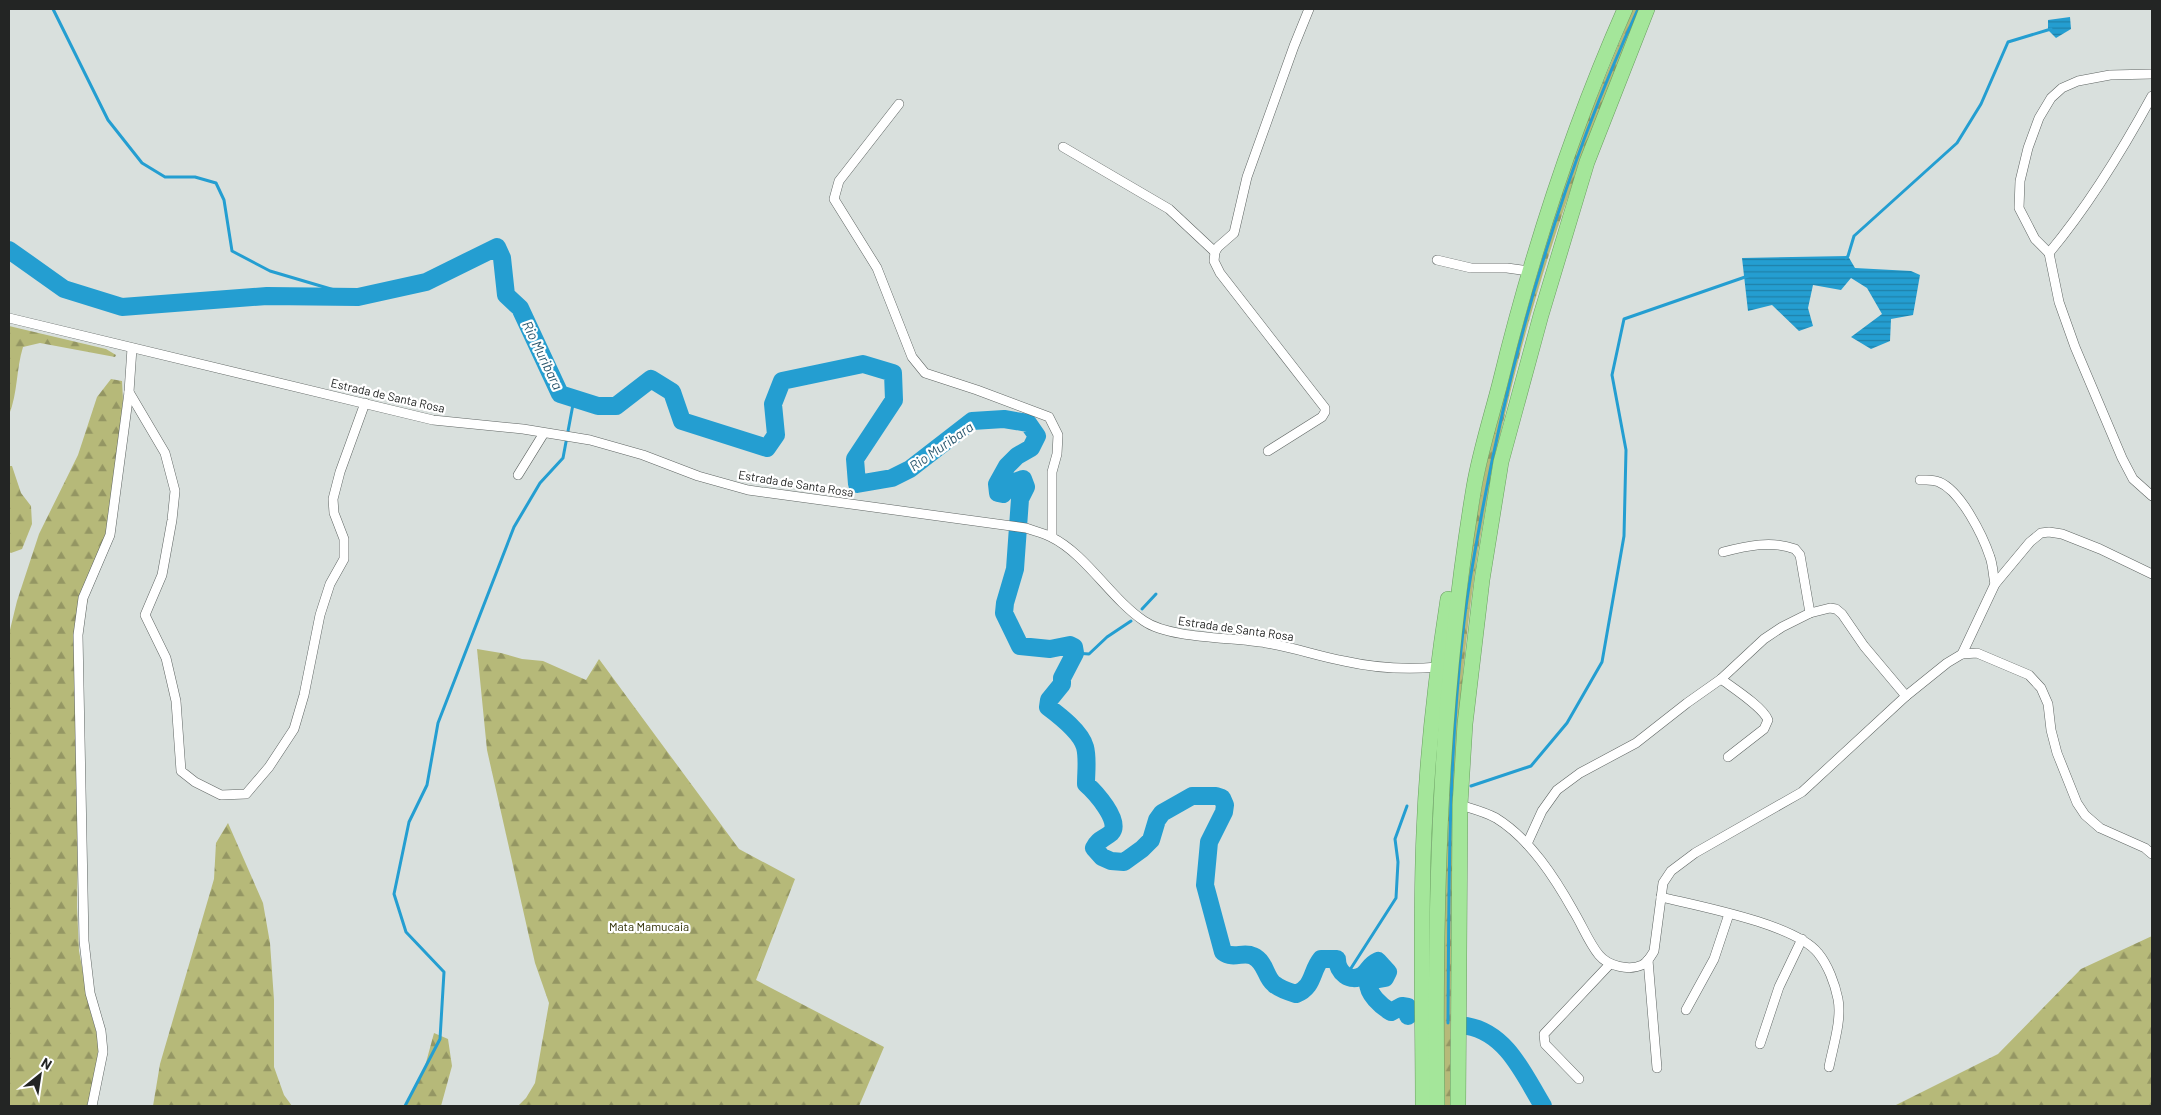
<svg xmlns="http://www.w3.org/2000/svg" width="2161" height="1115" font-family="Barlow,sans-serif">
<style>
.forest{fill:url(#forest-firs)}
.water{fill:url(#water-rules)}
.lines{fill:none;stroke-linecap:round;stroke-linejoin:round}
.stream{stroke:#249ed1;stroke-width:3}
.river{stroke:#249ed1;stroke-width:18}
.minor-casing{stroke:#5f6563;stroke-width:10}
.trunk-casing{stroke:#699e60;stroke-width:16}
.minor{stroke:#fff;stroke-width:9}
.trunk{stroke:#a4e69a;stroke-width:15}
.labels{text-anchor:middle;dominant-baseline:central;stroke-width:4.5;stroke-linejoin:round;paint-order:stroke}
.street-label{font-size:12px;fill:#232524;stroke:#fff}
.park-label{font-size:12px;fill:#2b2c00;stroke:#fff}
.water-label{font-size:14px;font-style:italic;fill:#2c5970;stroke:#fff}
</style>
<defs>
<pattern id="forest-firs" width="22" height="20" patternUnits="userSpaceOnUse" patternTransform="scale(1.25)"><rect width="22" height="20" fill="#b6b979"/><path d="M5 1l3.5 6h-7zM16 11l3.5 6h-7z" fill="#949663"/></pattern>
<pattern id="water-rules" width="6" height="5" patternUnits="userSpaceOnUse" patternTransform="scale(1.25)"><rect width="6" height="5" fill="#249ed1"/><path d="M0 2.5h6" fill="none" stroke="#1f81a9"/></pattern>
</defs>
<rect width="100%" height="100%" fill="#d9e0dd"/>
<g class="forest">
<path d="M 1633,9 L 1643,9 C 1625,54 1605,99 1587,145 C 1527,304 1484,474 1466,643 C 1449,797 1452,952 1450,1106 L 1441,1106 L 1441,969 L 1451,699 L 1471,552 L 1483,480 L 1496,421 L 1532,279 L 1579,141 Z"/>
<path d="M 9,326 L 106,349 L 116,355 L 115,357 L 40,343 L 23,347 C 16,370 18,392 9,415 Z"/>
<path d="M 111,379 L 122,381 L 123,400 L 117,460 L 107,530 L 92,572 L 81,641 L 77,907 L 79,951 L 90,1010 L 99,1041 L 96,1071 L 87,1106 L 9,1106 L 9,634 L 17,601 L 39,534 L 78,455 L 97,397 Z"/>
<path d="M 9,466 L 12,466 L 21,493 L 31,506 L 32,524 L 22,549 L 11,553 L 9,552 Z"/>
<path d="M 477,649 L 501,653 L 522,659 L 543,661 L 586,680 L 599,659 L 739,849 L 795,879 L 756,980 L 884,1047 L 859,1106 L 518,1106 L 526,1098 L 535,1083 L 549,1003 L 535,963 L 487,750 Z"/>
<path d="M 228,823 L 263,903 L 270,943 L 274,1000 L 274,1067 L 284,1095 L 292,1106 L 153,1106 L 160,1064 L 214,879 L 216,843 Z"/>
<path d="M 2152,936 L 2152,1106 L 1894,1106 L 1998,1054 L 2081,969 Z"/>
<path d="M 434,1033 L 448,1039 L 452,1066 L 441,1106 L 405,1106 L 424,1070 Z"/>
</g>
<g class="water">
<path d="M 2070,17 L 2071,29 L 2056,38 L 2048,30 L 2048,20 Z"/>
<path d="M 1848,256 L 1855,268 L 1911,271 L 1920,275 L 1913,315 L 1891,319 L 1890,341 L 1871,349 L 1851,337 L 1882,314 L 1867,288 L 1851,278 L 1841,290 L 1813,285 L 1808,308 L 1813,326 L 1799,331 L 1772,305 L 1748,311 L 1742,258 Z"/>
</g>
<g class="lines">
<g class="stream">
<path d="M 53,9 L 108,120 L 142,163 L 165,177 L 195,177 L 216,183 L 224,200 L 232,251 L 270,271 L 358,297"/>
<path d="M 1846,258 L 1848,256 L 1854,236 L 1957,143 L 1981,104 L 2008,42 L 2051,29"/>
<path d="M 1142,609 L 1156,594"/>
<path d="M 1075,653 L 1089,654 L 1107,637 L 1131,621"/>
<path d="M 1471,786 L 1531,766 L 1567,723 L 1602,662 L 1624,536 L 1626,450 L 1612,375 L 1624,319 L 1748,276"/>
<path d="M 1346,976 L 1396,898 L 1398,862 L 1395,839 L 1407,806"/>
<path d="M 1448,1023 C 1449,892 1448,761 1463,631 C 1467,591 1475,552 1482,512 C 1514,339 1565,169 1638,9"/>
<path d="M 405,1106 L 440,1039 L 444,972 L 406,932 L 394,894 L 409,822 L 427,785 L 438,723 L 514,527 L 540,483 L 563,458 L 574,399"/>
</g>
<g class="river">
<path d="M 9,250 L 64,289 L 122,307 L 267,296 L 358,297 L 426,282 L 497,247 L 502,258 L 506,295 L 520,308 L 560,394 L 598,406 L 616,406 L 651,379 L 672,392 L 682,421 L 767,448 L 776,435 L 773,404 L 782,381 L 863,364 L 893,373 L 894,400 L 855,459 L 857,484 L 892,478 L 910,469 L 972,421 L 1004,419 L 1028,423 L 1037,436 L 1031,448 L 1017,456 L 1007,466 L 997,484 L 998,493 L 1003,494 L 1012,483 L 1023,479 L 1026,487 L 1020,499 L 1015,569 L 1005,603 L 1004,613 L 1020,646 L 1050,649 L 1070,645 L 1074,647 L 1075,653 L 1062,678 L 1062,684 L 1049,700 L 1048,707 C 1060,716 1081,732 1085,747 C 1088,758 1086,772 1086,784 C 1094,791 1122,821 1111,833 C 1104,839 1098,839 1094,848 L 1102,857 L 1111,861 L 1124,862 L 1142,849 L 1151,840 L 1157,820 L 1162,813 L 1192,796 L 1216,796 L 1222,798 L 1225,805 L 1224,812 L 1209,842 L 1205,885 L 1223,952 C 1234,960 1243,951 1253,956 C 1266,962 1265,977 1274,984 C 1280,989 1289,992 1296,994 C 1314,987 1311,971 1321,959 L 1337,959 C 1337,972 1350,984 1363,975 C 1369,970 1369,965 1378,961 L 1388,972 L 1385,978 L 1368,981 C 1367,994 1381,1006 1391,1012 L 1402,1006 L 1408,1007 L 1408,1016"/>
<path d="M 1467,1026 C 1507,1033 1524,1075 1543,1106"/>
</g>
<defs>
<g id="minor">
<path d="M 2152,74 L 2110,75 L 2078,81 L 2062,88 L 2051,98 L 2039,118 L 2028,148 L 2020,181 L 2019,208 L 2035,239 L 2049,253 L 2059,302 L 2075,347 L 2122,458 L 2133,479 L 2152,496"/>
<path d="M 899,104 L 839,181 L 834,199 L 877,268 L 912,357 L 925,373 L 977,390 L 1049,417 L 1058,435 L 1057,454 L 1052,472 L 1052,537"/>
<path d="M 1063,147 L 1169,209 L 1215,252"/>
<path d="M 2049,253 C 2089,205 2122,151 2152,96"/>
<path d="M 1437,260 L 1471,268 L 1507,268 L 1529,271"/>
<path d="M 9,318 L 433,420 L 523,429 L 590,440 L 643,455 L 698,476 L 748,490 L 1026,528 C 1034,531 1043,533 1051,537 C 1086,554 1111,599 1144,621 C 1170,639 1233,637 1266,643 C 1293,647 1317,656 1344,661 C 1375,668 1406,670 1438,667"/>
<path d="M 132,348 L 129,392 L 165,453 L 175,491 L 172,520 L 162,575 L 145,615 L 166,658 L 176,701 L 181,771 L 195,782 L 221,795 L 246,794 L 269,767 L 294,729 L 304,695 L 320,615 L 330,584 L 344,559 L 344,539 L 334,513 L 333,499 L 340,472 L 365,403"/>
<path d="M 1268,451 L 1322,417 L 1325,412 L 1325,408 L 1220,273 L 1214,261 L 1215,252 L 1218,247 L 1234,233 L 1247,177 L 1294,46 L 1309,9"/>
<path d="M 518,475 L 544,433"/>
<path d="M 1920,480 C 1927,480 1933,479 1939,482 C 1961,491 1983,536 1990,557 C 1993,565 1993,575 1995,584"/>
<path d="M 1723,552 C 1746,546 1772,540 1795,549 L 1800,555 L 1810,613"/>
<path d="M 1962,654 L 1995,584 L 2030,542 L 2041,533 L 2049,532 L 2062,534 L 2100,549 L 2152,574"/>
<path d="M 1721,679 C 1733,688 1763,707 1768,720 L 1764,729 L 1728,757"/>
<path d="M 1460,805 C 1473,809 1485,812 1496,818 C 1530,839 1555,878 1574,912 C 1582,925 1589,943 1599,955 C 1608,966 1629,971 1642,965 C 1648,962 1651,956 1654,951 L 1663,883 L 1671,871 L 1695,853 L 1802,792 L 1906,696 L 1947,663 L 1962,654 L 1977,653 L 2029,675 L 2041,688 L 2048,704 L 2051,730 L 2057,753 L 2077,803 L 2085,815 L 2100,828 L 2145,848 L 2152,854"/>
<path d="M 1527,844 L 1542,811 L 1557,790 L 1580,773 L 1636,743 L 1687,703 L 1721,679 L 1764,639 L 1782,627 L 1810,613 L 1830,608 L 1836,609 L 1842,614 L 1864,646 L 1906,696"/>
<path d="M 1661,897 C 1698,906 1795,924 1818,953 C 1828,965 1835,984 1838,999 C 1842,1020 1833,1046 1829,1067"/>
<path d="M 1648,960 L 1657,1068"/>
<path d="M 1686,1010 L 1714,959 L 1729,914"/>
<path d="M 1760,1044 L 1779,987 L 1802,939"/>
<path d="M 1579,1079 L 1545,1044 L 1544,1034 L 1610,964"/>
<path d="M 92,1106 L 103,1052 L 101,1031 L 90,993 L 84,941 L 78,635 L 83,598 L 110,535 L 129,392"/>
</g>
<g id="trunk">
<path d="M 1423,1106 C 1423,1015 1420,924 1424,833 C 1427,755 1436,676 1448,599"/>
<path d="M 1437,1106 C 1434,899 1440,692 1474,487 C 1480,452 1491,418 1500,383 C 1531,256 1572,129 1625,9"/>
<path d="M 1458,1106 L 1460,805 L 1465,724 L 1482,580 L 1501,462 L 1541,315 L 1587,162 L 1647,9"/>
</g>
</defs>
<use href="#minor" class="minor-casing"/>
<use href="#trunk" class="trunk-casing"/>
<use href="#minor" class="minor"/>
<use href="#trunk" class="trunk"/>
</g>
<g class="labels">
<g class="street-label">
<text transform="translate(388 395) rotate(13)">Estrada de Santa Rosa</text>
<text transform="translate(796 483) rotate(9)">Estrada de Santa Rosa</text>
<text transform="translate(1236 628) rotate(8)">Estrada de Santa Rosa</text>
</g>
<g class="park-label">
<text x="649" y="926">Mata Mamucaia</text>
</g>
<g class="water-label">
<text transform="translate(543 355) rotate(64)">Rio Muribara</text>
<text transform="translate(941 446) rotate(-35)">Rio Muribara</text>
</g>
</g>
<rect width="2161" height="1115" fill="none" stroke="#232524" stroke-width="20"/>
<g transform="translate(40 1075) rotate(30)" stroke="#ffffff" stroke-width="4" paint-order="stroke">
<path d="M0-4L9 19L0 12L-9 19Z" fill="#232524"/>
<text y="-8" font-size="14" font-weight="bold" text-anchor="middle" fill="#232524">N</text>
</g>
</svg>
